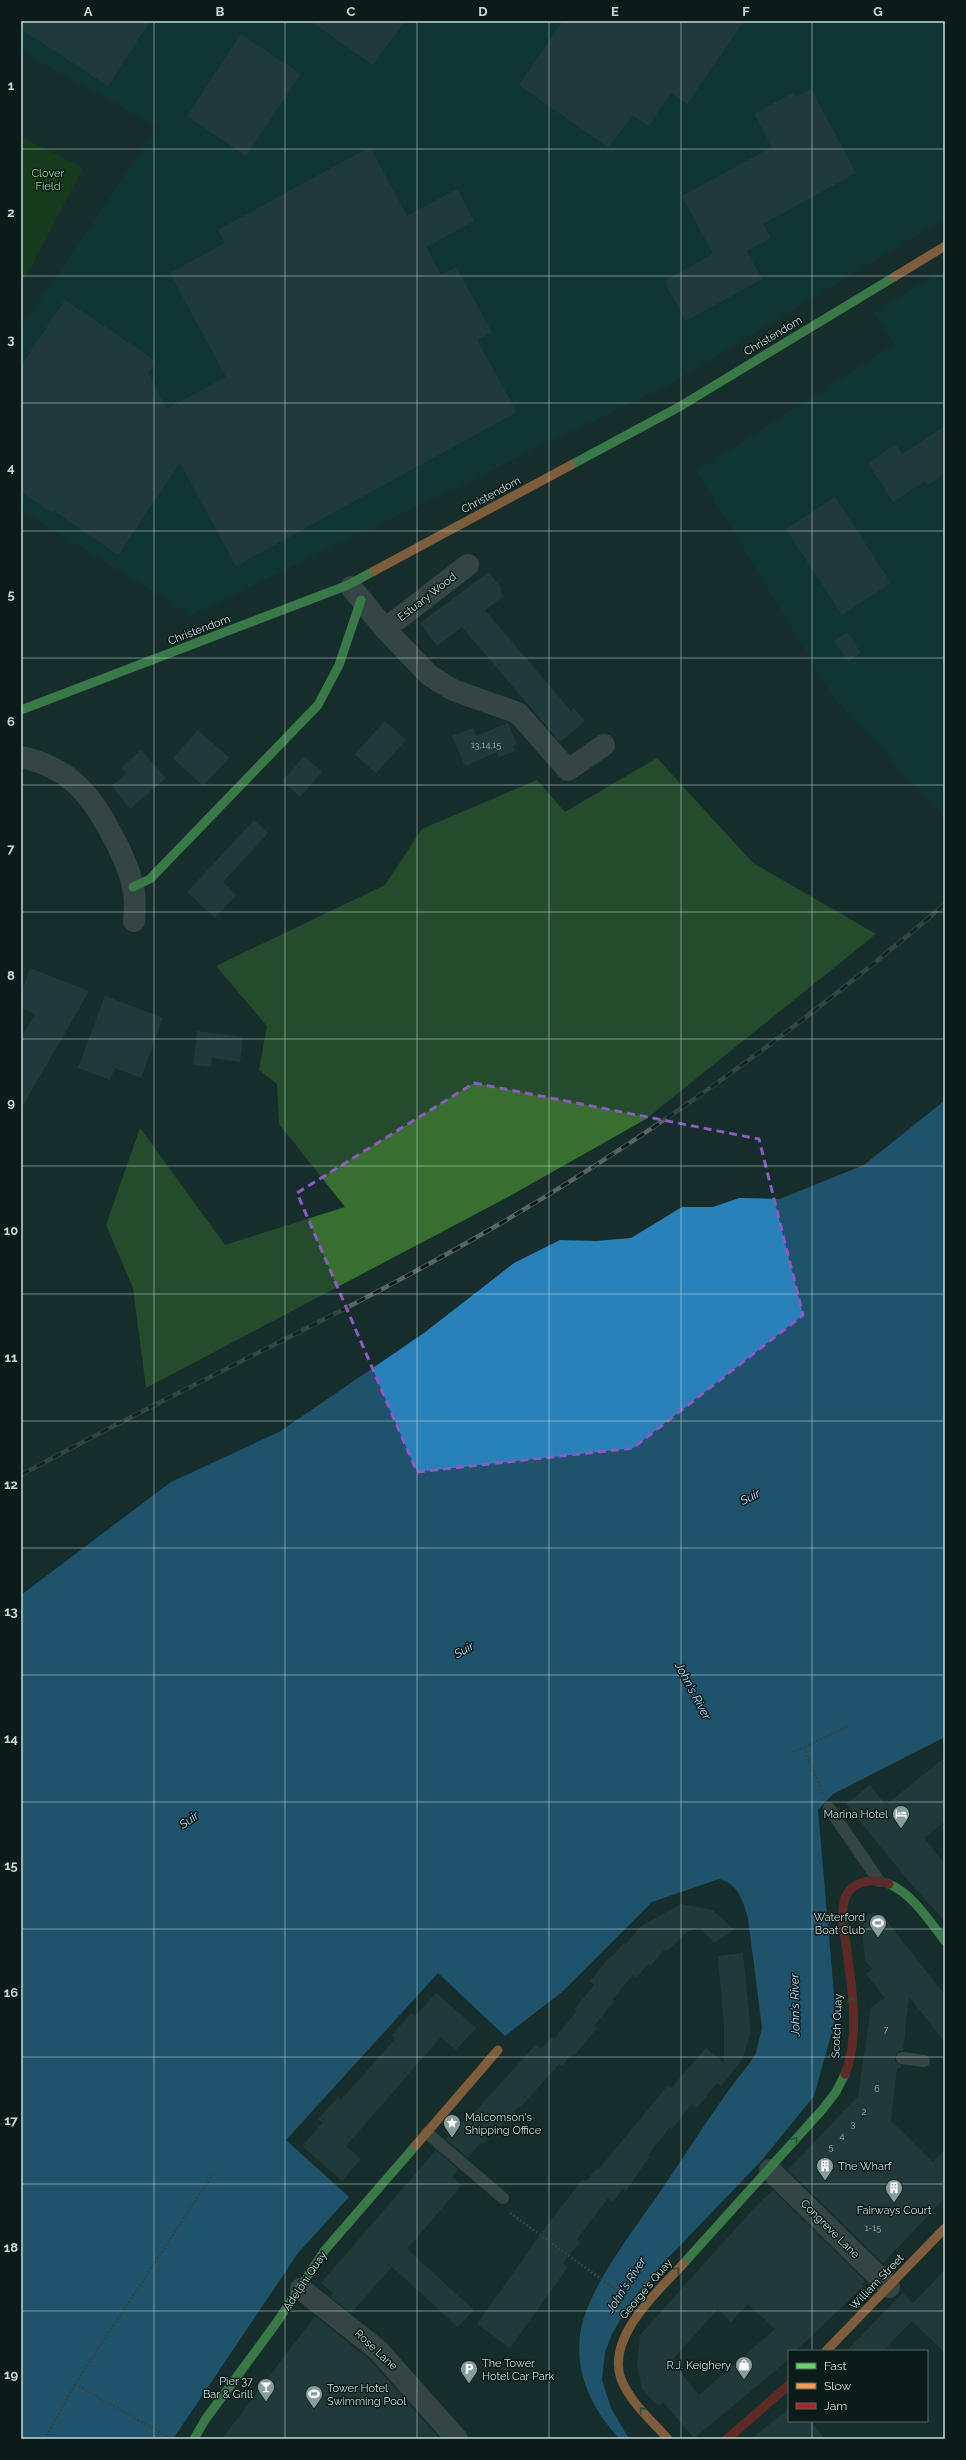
<svg xmlns="http://www.w3.org/2000/svg" width="966" height="2460" font-family="Raleway,sans-serif">
<style>
.built{fill:#083e3c}
.green{fill:#154a09}
.forest{fill:#37702e}
.water{fill:#2981b9}
.building{fill:#2e474a;fill-rule:evenodd}
.lines{fill:none;stroke-linecap:round;stroke-linejoin:round}
.path{stroke:#545f5d;stroke-width:2.5;stroke-dasharray:2 2;stroke-linecap:butt}
.lane{stroke:#5b6260;stroke-width:12}
.street{stroke:#5b6260;stroke-width:22}
.fast{stroke:#63d668;stroke-width:9}
.slow{stroke:#ff974d;stroke-width:9}
.jam{stroke:#b3261e;stroke-width:9}
.rail-casing{stroke:#5a6463;stroke-width:4.5}
.rail{stroke:#0a1b1a;stroke-width:3;stroke-dasharray:9;stroke-linecap:butt}
.oneway{stroke:#367841}
.marked{fill:none;stroke:#8e58c6;stroke-width:3;stroke-dasharray:8 5;stroke-linejoin:round}
.grid{fill:none;stroke:#c6dbd9;stroke-width:1;stroke-opacity:0.55}
.labels{text-anchor:middle;dominant-baseline:central;stroke-width:3;stroke-linejoin:round;paint-order:stroke}
.number-label{font-size:9px;fill:#a0b6b5}
.park-label{font-size:11px;fill:#8cde7a;stroke:#0a1b1a}
.street-label{font-size:11px;fill:#c6dbd9;stroke:#0a1b1a}
.poi-label{font-size:11px;fill:#c6dbd9;stroke:#0a1b1a;text-anchor:end}
.water-label{font-size:12px;font-style:italic;fill:#b1dafb;stroke:#0a1b1a}
.neatline{fill:none;stroke:#c6dbd9;stroke-width:1.5}
.grid-label{font-size:13px;text-anchor:middle;font-weight:bold;fill:#c6dbd9}
</style>
<rect width="100%" height="100%" fill="#162d2c"/>
<g class="built">
<path d="M 21,21 L 945,21 L 945,218 L 666,386 L 191,615 L 21,510 L 21,328 L 158,127 L 21,51 Z"/>
<path d="M 945,269 L 945,817 L 834,698 L 697,471 L 895,344 L 874,313 Z"/>
</g>
<path class="green" d="M 21,137 L 83,168 L 21,286 Z"/>
<path class="forest" d="M 657,758 L 753,863 L 876,934 L 646,1119 L 508,1197 L 146,1388 L 133,1288 L 106,1225 L 140,1128 L 225,1245 L 345,1207 L 279,1124 L 277,1084 L 259,1070 L 267,1026 L 216,966 L 385,885 L 422,829 L 537,780 L 565,812 Z"/>
<path class="water" d="M 945,1096 L 945,1737 L 833,1794 L 818,1810 L 836,2017 L 814,2096 L 762,2160 L 665,2261 L 623,2315 L 612,2334 L 605,2352 L 602,2380 L 611,2408 L 629,2439 L 620,2439 C 592,2410 573,2371 581,2329 C 590,2284 638,2225 664,2186 C 692,2145 718,2102 749,2064 L 756,2053 L 762,2028 L 748,1918 C 743,1901 738,1883 719,1879 L 652,1902 L 563,1991 L 505,2036 L 438,1973 L 286,2140 L 349,2197 L 298,2253 L 173,2439 L 21,2439 L 21,1595 L 171,1482 L 279,1432 L 424,1333 L 514,1263 L 560,1240 L 596,1241 L 631,1238 L 682,1207 L 713,1207 L 739,1198 L 780,1199 L 864,1165 L 944,1101 Z"/>
<g class="building">
<path d="M 21,21 L 150,21 L 108,86 L 21,29 Z"/>
<path d="M 310,21 L 405,21 L 373,65 Z"/>
<path d="M 563,21 L 744,21 L 687,104 L 671,93 L 648,126 L 632,115 L 609,148 L 519,85 Z"/>
<path d="M 241,34 L 301,74 L 246,156 L 187,116 Z"/>
<path d="M 811,89 L 856,173 L 763,224 L 771,238 L 747,251 L 762,279 L 686,321 L 664,281 L 713,254 L 682,196 L 772,147 L 754,114 L 794,92 L 796,97 Z"/>
<path d="M 370,147 L 407,216 L 457,189 L 474,221 L 426,247 L 441,275 L 456,267 L 492,332 L 477,340 L 517,412 L 236,566 L 180,463 L 118,555 L 54,511 L 52,513 L 21,492 L 21,366 L 65,300 L 156,361 L 148,373 L 167,409 L 226,377 L 170,273 L 225,243 L 218,230 Z"/>
<path d="M 945,426 L 945,473 L 928,485 L 925,481 L 893,502 L 868,463 L 896,444 L 902,454 Z"/>
<path d="M 835,497 L 891,583 L 842,615 L 786,529 Z"/>
<path d="M 489,572 L 502,589 L 500,591 L 504,596 L 485,610 L 571,711 L 574,708 L 585,721 L 560,742 L 462,627 L 437,646 L 420,623 Z"/>
<path d="M 847,632 L 861,653 L 848,662 L 834,641 Z"/>
<path d="M 385,721 L 406,740 L 376,773 L 355,754 Z"/>
<path d="M 508,723 L 517,744 L 513,746 L 515,751 L 499,757 L 497,752 L 465,766 L 452,736 L 473,728 L 476,736 Z"/>
<path d="M 198,730 L 229,758 L 203,786 L 173,758 Z"/>
<path d="M 141,750 L 166,778 L 130,809 L 112,786 L 126,774 L 121,768 Z"/>
<path d="M 304,756 L 322,772 L 300,797 L 282,781 Z"/>
<path d="M 254,820 L 268,833 L 223,882 L 236,895 L 215,918 L 187,892 Z"/>
<path d="M 30,968 L 89,991 L 21,1109 L 21,1037 L 35,1014 L 21,1008 L 21,993 Z"/>
<path d="M 105,996 L 163,1018 L 141,1078 L 115,1068 L 110,1080 L 78,1068 Z"/>
<path d="M 197,1031 L 243,1037 L 240,1062 L 212,1058 L 211,1067 L 193,1065 Z"/>
<path d="M 945,1757 L 945,1821 L 924,1838 L 945,1864 L 945,1921 L 911,1884 L 846,1804 L 870,1785 L 886,1805 Z"/>
<path d="M 681,1904 L 713,1910 L 734,1930 L 714,1943 L 700,1928 L 688,1931 L 667,1951 L 665,1949 L 651,1966 L 648,1964 L 636,1978 L 633,1975 L 612,2000 L 614,2002 L 594,2026 L 597,2028 L 574,2056 L 572,2054 L 562,2066 L 559,2064 L 520,2108 L 518,2107 L 496,2133 L 494,2132 L 483,2144 L 481,2142 L 468,2158 L 446,2139 L 458,2122 L 460,2124 L 471,2112 L 473,2114 L 536,2044 L 541,2049 L 552,2037 L 554,2039 L 577,2011 L 574,2009 L 594,1985 L 590,1981 L 610,1956 L 611,1957 L 624,1943 L 626,1944 L 641,1926 Z"/>
<path d="M 874,1913 L 882,1915 L 945,1995 L 945,2042 L 909,1997 L 903,2051 L 899,2051 L 895,2057 L 895,2061 L 901,2065 L 900,2068 L 897,2068 L 891,2121 L 933,2162 L 945,2149 L 945,2198 L 883,2263 L 788,2170 L 858,2096 L 871,2007 L 885,1998 L 866,1974 L 873,1969 L 865,1961 L 862,1929 L 864,1919 L 868,1914 Z"/>
<path d="M 743,1953 L 751,2032 L 742,2060 L 721,2086 L 717,2083 L 697,2108 L 691,2104 L 672,2129 L 670,2127 L 648,2155 L 650,2156 L 626,2191 L 623,2188 L 613,2202 L 608,2198 L 577,2239 L 580,2242 L 563,2263 L 568,2267 L 510,2348 L 477,2324 L 547,2225 L 583,2179 L 586,2181 L 597,2168 L 599,2169 L 668,2085 L 671,2088 L 706,2048 L 724,2063 L 724,2026 L 718,1956 Z"/>
<path d="M 436,1993 L 476,2028 L 456,2050 L 441,2037 L 346,2146 L 361,2159 L 342,2181 L 302,2146 L 322,2123 L 318,2119 L 338,2097 L 341,2100 L 395,2039 L 392,2035 L 411,2013 L 415,2016 Z"/>
<path d="M 436,2150 L 458,2169 L 452,2177 L 462,2185 L 407,2249 L 474,2310 L 458,2327 L 392,2267 L 351,2313 L 330,2296 L 333,2293 L 321,2283 Z"/>
<path d="M 773,2190 L 865,2281 L 862,2284 L 864,2286 L 796,2351 L 789,2351 L 789,2358 L 779,2368 L 694,2438 L 663,2402 L 658,2406 L 642,2389 L 637,2365 L 640,2335 L 755,2207 ZM 748,2304 L 775,2329 L 699,2395 L 671,2361 L 718,2309 L 731,2322 Z"/>
<path d="M 945,2270 L 945,2353 L 912,2321 L 883,2351 L 846,2351 L 903,2293 L 913,2303 Z"/>
<path d="M 315,2316 L 372,2362 L 440,2439 L 222,2439 Z"/>
<path d="M 789,2409 L 789,2421 L 811,2421 L 825,2439 L 751,2439 Z"/>
</g>
<g class="lines">
<g class="path">
<path d="M 793,1752 L 804,1747"/>
<path d="M 823,1794 L 804,1747 L 848,1726"/>
<path d="M 510,2213 L 626,2297"/>
<path d="M 75,2384 L 172,2439"/>
<path d="M 45,2439 L 75,2384 L 213,2174"/>
</g>
<g class="lane">
<path d="M 829,1808 L 879,1881"/>
<path d="M 902,2058 L 924,2061"/>
<path d="M 427,2133 L 503,2198"/>
</g>
<g class="street">
<path d="M 351,587 L 385,629 L 429,675 L 453,690 L 518,713 L 568,770 L 604,745"/>
<path d="M 385,629 L 468,565"/>
<path d="M 21,757 C 41,761 63,771 78,786 C 98,804 128,860 133,887 C 136,898 135,910 134,921"/>
<path d="M 770,2170 L 889,2287"/>
<path d="M 301,2289 L 378,2350 L 457,2439"/>
</g>
<g class="fast">
<path d="M 571,465 L 679,407 L 894,277"/>
<path d="M 21,710 L 348,585 L 374,571"/>
<path d="M 133,887 L 150,879 L 318,705 L 339,665 L 361,600"/>
<path d="M 889,1884 C 913,1894 930,1922 945,1941"/>
<path d="M 683,2264 L 822,2110 L 836,2092 L 845,2074"/>
<path d="M 194,2439 L 205,2420 L 277,2322 L 325,2250 L 416,2145"/>
</g>
<g class="slow">
<path d="M 894,277 L 945,246"/>
<path d="M 374,571 L 571,465"/>
<path d="M 416,2145 L 498,2050"/>
<path d="M 826,2351 L 945,2228"/>
<path d="M 668,2439 C 652,2421 630,2402 621,2379 C 606,2337 658,2291 683,2264"/>
</g>
<g class="jam">
<path d="M 845,2074 C 859,2040 853,1994 848,1959 C 846,1939 839,1917 845,1898 C 852,1880 874,1878 889,1884"/>
<path d="M 727,2439 L 789,2385"/>
</g>
<defs>
<path id="rail" d="M 21,1475 C 178,1389 342,1316 496,1226 C 656,1133 805,1024 945,904"/>
</defs>
<use href="#rail" class="rail-casing"/>
<use href="#rail" class="rail"/>
</g>
<defs><path id="oneway-chevron" d="M-2-3.5L2.5 0L-2 3.5" fill="none" stroke-width="1.6" stroke-linecap="round" stroke-linejoin="round"/></defs>
<g class="oneway">
<use href="#oneway-chevron" transform="translate(851 2000) rotate(-92)"/>
<use href="#oneway-chevron" transform="translate(795 2140) rotate(-50)"/>
<use href="#oneway-chevron" transform="translate(677 2270) rotate(-47)"/>
<use href="#oneway-chevron" transform="translate(642 2410) rotate(-132)"/>
</g>
<path d="M0 0H966V2460H0ZM 474,1083 L 759,1139 L 803,1315 L 633,1448 L 417,1472 L 297,1193 Z" fill="#162d2c" fill-opacity=".55" fill-rule="evenodd"/>
<path class="marked" d="M 474,1083 L 759,1139 L 803,1315 L 633,1448 L 417,1472 L 297,1193 Z"/>
<path class="grid" d="M 154,21 L 154,2439M 285,21 L 285,2439M 417,21 L 417,2439M 549,21 L 549,2439M 681,21 L 681,2439M 812,21 L 812,2351M 21,149 L 945,149M 21,276 L 945,276M 21,403 L 945,403M 21,531 L 945,531M 21,658 L 945,658M 21,785 L 945,785M 21,912 L 945,912M 21,1039 L 945,1039M 21,1166 L 945,1166M 21,1294 L 945,1294M 21,1421 L 945,1421M 21,1548 L 945,1548M 21,1675 L 945,1675M 21,1802 L 945,1802M 21,1929 L 945,1929M 21,2057 L 945,2057M 21,2184 L 945,2184M 21,2311 L 945,2311M 812,2421 L 812,2439"/>
<defs>
<symbol id="hotel-pin" viewBox="-11 -11 22 30"><path d="M0 17L-7.5 6A9.5 9.5 0 1 1 7.5 6Z" fill="#889e9c" stroke="#0a1b1a"/><path d="M-6-4.5h1.5V1H6V5H4.5V3h-9V5H-6ZM-4 0a1.8 1.8 0 1 1 3.6 0ZM.5 0V-2.5h3Q6-2.5 6 0Z" fill="#fff"/></symbol>
<symbol id="stadium-pin" viewBox="-11 -11 22 30"><path d="M0 17L-7.5 6A9.5 9.5 0 1 1 7.5 6Z" fill="#889e9c" stroke="#0a1b1a"/><path d="M0-5a6.5 5 0 1 0 0 10a6.5 5 0 1 0 0-10ZM-3.5-1.8h7v3.6h-7Z" fill="#fff"/></symbol>
<symbol id="sight-pin" viewBox="-11 -11 22 30"><path d="M0 17L-7.5 6A9.5 9.5 0 1 1 7.5 6Z" fill="#889e9c" stroke="#0a1b1a"/><path d="M0-6L1.8-2.2L6-1.7L2.9 1.2L3.7 5.4L0 3.3L-3.7 5.4L-2.9 1.2L-6-1.7L-1.8-2.2Z" fill="#fff"/></symbol>
<symbol id="building-pin" viewBox="-11 -11 22 30"><path d="M0 17L-7.5 6A9.5 9.5 0 1 1 7.5 6Z" fill="#889e9c" stroke="#0a1b1a"/><path d="M-4-6H4V6H1V3H-1V6H-4ZM-2.5-4.3h1.7v1.8h-1.7ZM.8-4.3h1.7v1.8H.8ZM-2.5-1h1.7V.8h-1.7ZM.8-1h1.7V.8H.8Z" fill="#fff"/></symbol>
<symbol id="shop-pin" viewBox="-11 -11 22 30"><path d="M0 17L-7.5 6A9.5 9.5 0 1 1 7.5 6Z" fill="#889e9c" stroke="#0a1b1a"/><path d="M-5-2.5h2.3a2.7 3.5 0 0 1 5.4 0H5L5.5 6h-11ZM-1.5-2.5h3a1.5 2.3 0 0 0-3 0Z" fill="#fff"/></symbol>
<symbol id="parking-pin" viewBox="-11 -11 22 30"><path d="M0 17L-7.5 6A9.5 9.5 0 1 1 7.5 6Z" fill="#889e9c" stroke="#0a1b1a"/><path d="M-3.5-5.5H1a3.5 3.5 0 0 1 0 7H-1V5.5H-3.5ZM-1-3.4V-.6H.8a1.4 1.4 0 0 0 0-2.8Z" fill="#fff"/></symbol>
<symbol id="bar-pin" viewBox="-11 -11 22 30"><path d="M0 17L-7.5 6A9.5 9.5 0 1 1 7.5 6Z" fill="#889e9c" stroke="#0a1b1a"/><path d="M-6-5H6L.8 .8V4.5H3.5V6h-7V4.5H-.8V.8Z" fill="#fff"/></symbol>
</defs>
<g fill-rule="evenodd">
<use href="#hotel-pin" x="891" y="1804" width="20" height="27"/>
<use href="#stadium-pin" x="868" y="1913" width="20" height="27"/>
<use href="#sight-pin" x="442" y="2113" width="20" height="27"/>
<use href="#building-pin" x="815" y="2156" width="20" height="27"/>
<use href="#building-pin" x="884" y="2178" width="20" height="27"/>
<use href="#shop-pin" x="734" y="2355" width="20" height="27"/>
<use href="#parking-pin" x="459" y="2359" width="20" height="27"/>
<use href="#bar-pin" x="256" y="2377" width="20" height="27"/>
<use href="#stadium-pin" x="304" y="2384" width="20" height="27"/>
</g>
<g class="labels">
<g class="number-label">
<text x="486" y="745">13,14,15</text>
<text x="886" y="2030">7</text>
<text x="877" y="2089">6</text>
<text x="864" y="2112">2</text>
<text x="853" y="2124">3</text>
<text x="842" y="2136">4</text>
<text x="831" y="2147">5</text>
<text x="873" y="2228">1-15</text>
</g>
<g class="park-label">
<text x="48" y="173">Clover<tspan x="48" dy="13">Field</tspan></text>
</g>
<g class="street-label">
<text transform="translate(773 336) rotate(-31)">Christendom</text>
<text transform="translate(491 495) rotate(-28)">Christendom</text>
<text transform="translate(427 597) rotate(-38)">Estuary Wood</text>
<text transform="translate(199 630) rotate(-21)">Christendom</text>
<text transform="translate(837 2026) rotate(-88)">Scotch Quay</text>
<text transform="translate(830 2229) rotate(45)">Congreve Lane</text>
<text transform="translate(305 2281) rotate(-56)">Adelphi Quay</text>
<text transform="translate(877 2282) rotate(-46)">William Street</text>
<text transform="translate(646 2289) rotate(-50)">George's Quay</text>
<text transform="translate(376 2350) rotate(43)">Rose Lane</text>
</g>
<g class="poi-label">
<text x="888" y="1814">Marina Hotel</text>
<text x="865" y="1917">Waterford<tspan x="865" dy="13">Boat Club</tspan></text>
<text x="465" y="2117" text-anchor="start">Malcomson's<tspan x="465" dy="13">Shipping Office</tspan></text>
<text x="838" y="2166" text-anchor="start">The Wharf</text>
<text x="894" y="2210" text-anchor="middle">Fairways Court</text>
<text x="482" y="2363" text-anchor="start">The Tower<tspan x="482" dy="13">Hotel Car Park</tspan></text>
<text x="731" y="2365">R.J. Keighery</text>
<text x="253" y="2381">Pier 37<tspan x="253" dy="13">Bar &amp; Grill</tspan></text>
<text x="327" y="2388" text-anchor="start">Tower Hotel<tspan x="327" dy="13">Swimming Pool</tspan></text>
</g>
<g class="water-label">
<text transform="translate(750 1497) rotate(-27)">Suir</text>
<text transform="translate(464 1650) rotate(-29)">Suir</text>
<text transform="translate(693 1691) rotate(62)">John's River</text>
<text transform="translate(189 1820) rotate(-36)">Suir</text>
<text transform="translate(795 2005) rotate(-91)">John's River</text>
<text transform="translate(626 2285) rotate(-57)">John's River</text>
</g>
</g>
<rect width="966" height="2460" fill="none" stroke="#0a1b1a" stroke-width="44"/>
<rect x="788" y="2350" width="140" height="72" fill="#0a1b1a" stroke="#556866"/>
<rect x="796" y="2363" width="20" height="6" fill="#63d668" stroke="#556866"/>
<text x="824" y="2370" font-size="12" fill="#c6dbd9">Fast</text>
<rect x="796" y="2383" width="20" height="6" fill="#ff974d" stroke="#556866"/>
<text x="824" y="2390" font-size="12" fill="#c6dbd9">Slow</text>
<rect x="796" y="2403" width="20" height="6" fill="#b3261e" stroke="#556866"/>
<text x="824" y="2410" font-size="12" fill="#c6dbd9">Jam</text>
<rect x="22" y="22" width="922" height="2416" class="neatline"/>
<g class="grid-label">
<text x="88" y="16">A</text>
<text x="220" y="16">B</text>
<text x="351" y="16">C</text>
<text x="483" y="16">D</text>
<text x="615" y="16">E</text>
<text x="746" y="16">F</text>
<text x="878" y="16">G</text>
<text x="11" y="90">1</text>
<text x="11" y="217">2</text>
<text x="11" y="344">3</text>
<text x="11" y="472">4</text>
<text x="11" y="599">5</text>
<text x="11" y="726">6</text>
<text x="11" y="853">7</text>
<text x="11" y="980">8</text>
<text x="11" y="1107">9</text>
<text x="11" y="1235">10</text>
<text x="11" y="1362">11</text>
<text x="11" y="1489">12</text>
<text x="11" y="1616">13</text>
<text x="11" y="1743">14</text>
<text x="11" y="1870">15</text>
<text x="11" y="1997">16</text>
<text x="11" y="2125">17</text>
<text x="11" y="2252">18</text>
<text x="11" y="2379">19</text>
</g>
</svg>
